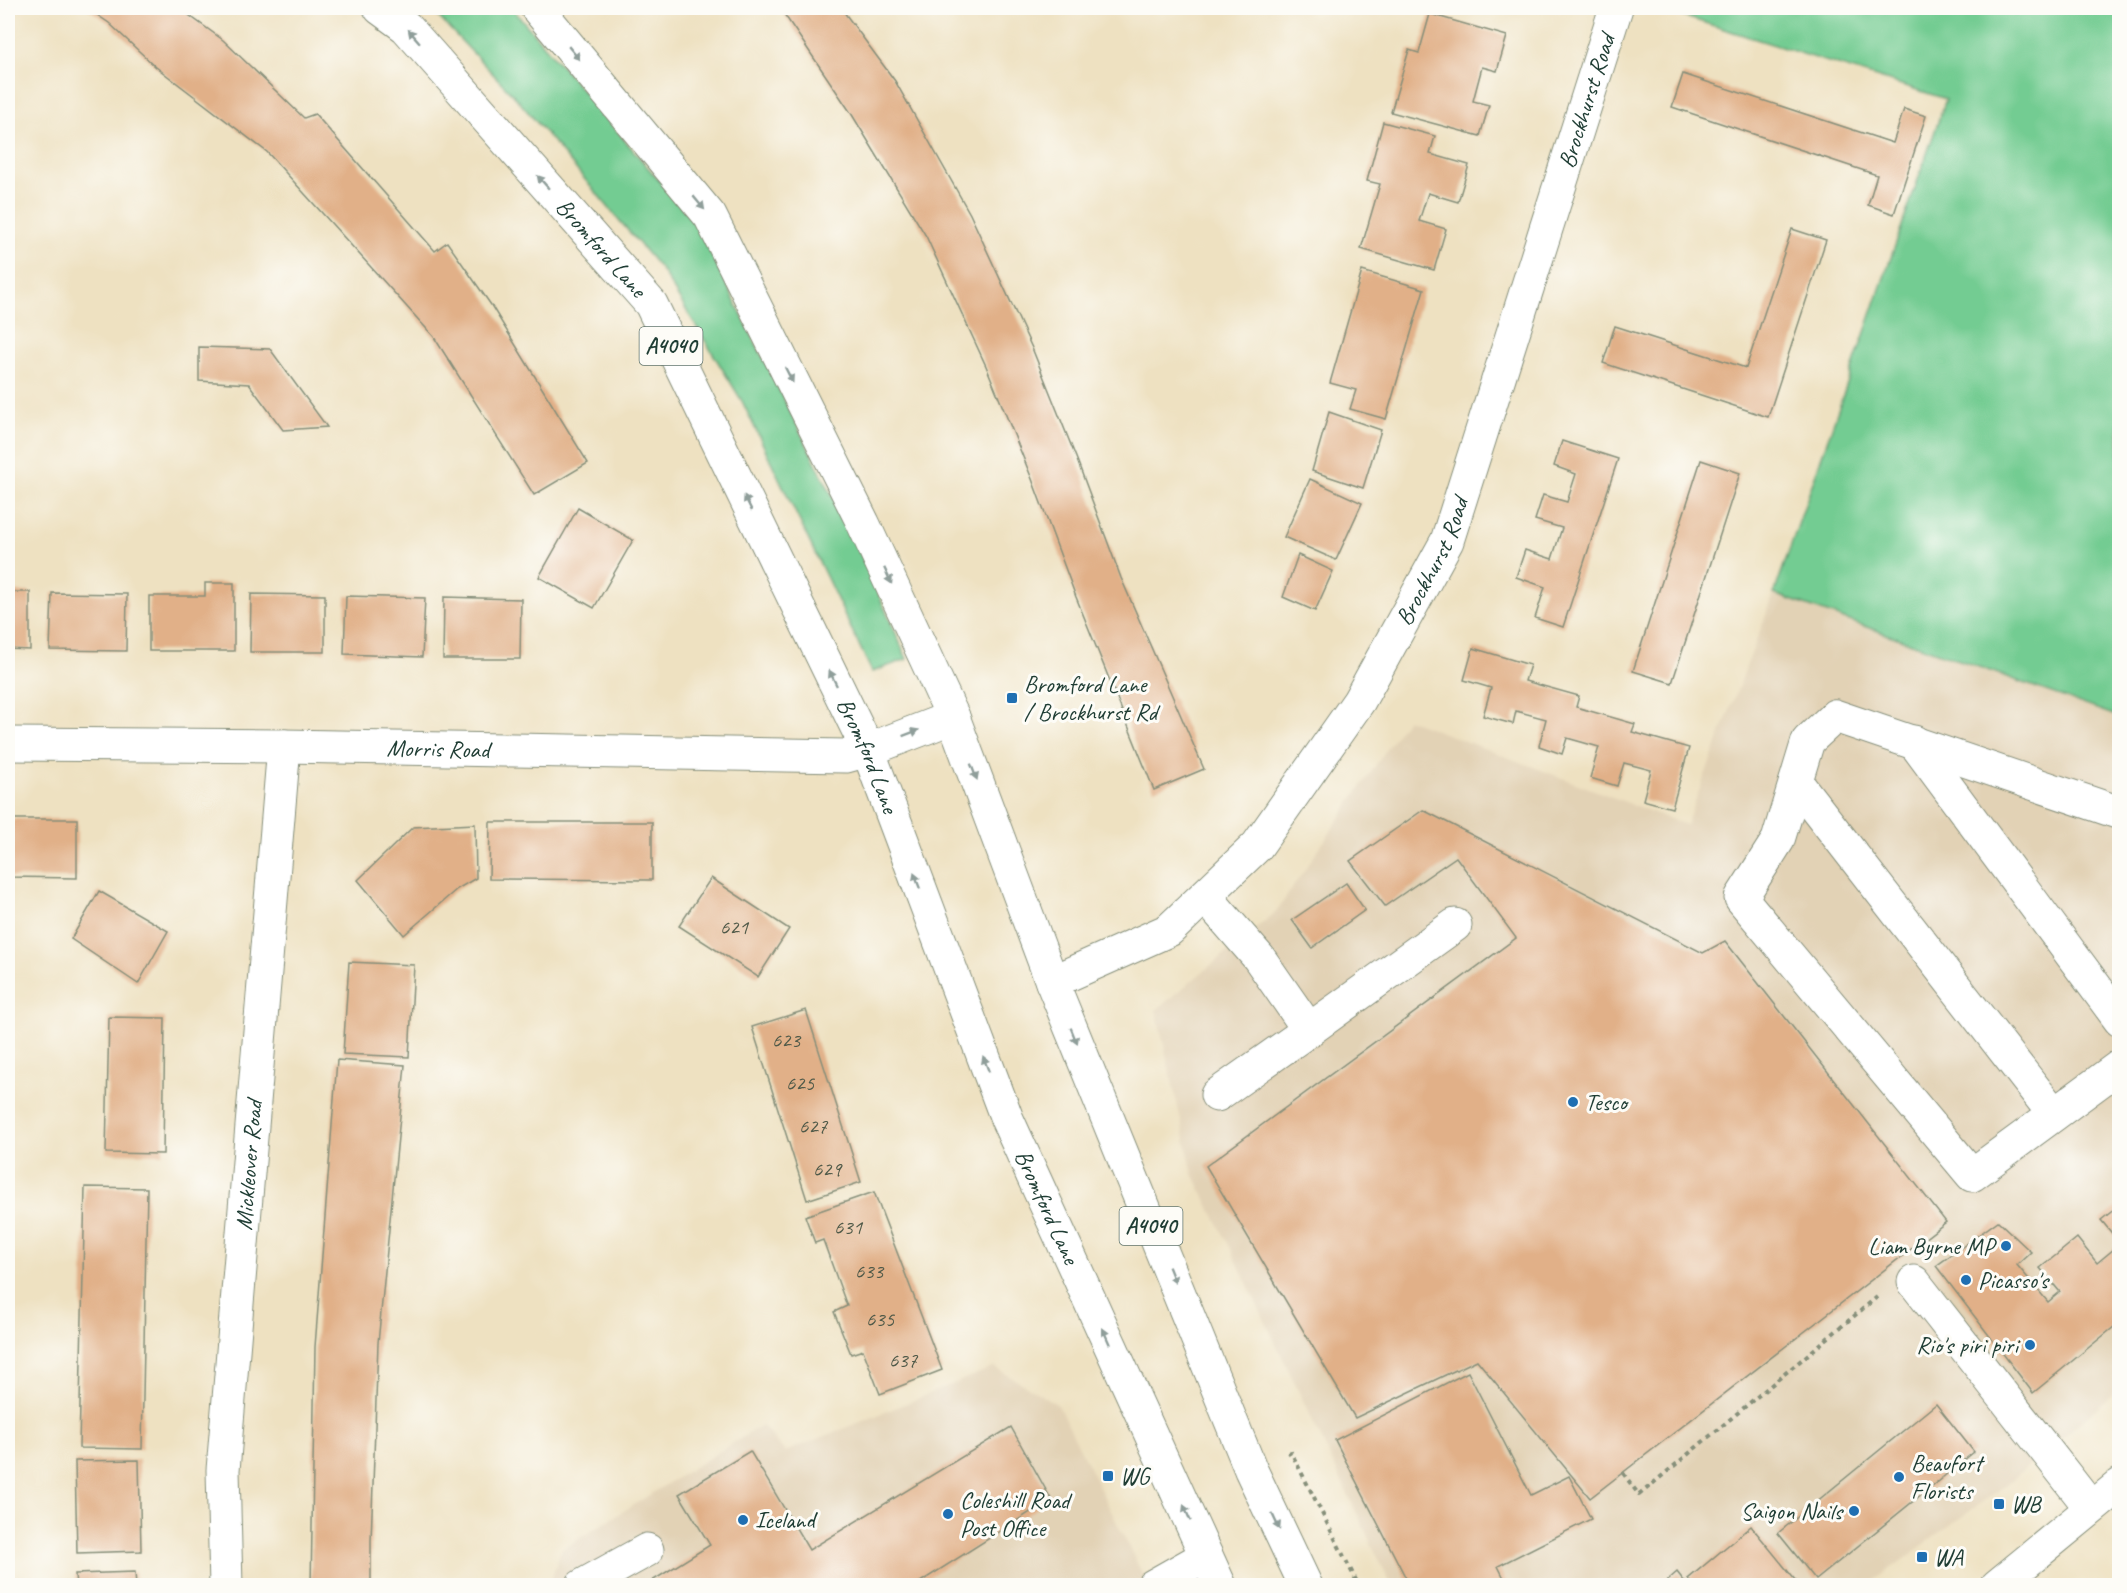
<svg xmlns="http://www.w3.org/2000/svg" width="2127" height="1593" font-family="Caveat,sans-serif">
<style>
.built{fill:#e2d2b5}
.green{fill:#73cc92;stroke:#498463;stroke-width:1.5}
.building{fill:#e1b088}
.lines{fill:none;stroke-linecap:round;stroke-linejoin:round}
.minor-casing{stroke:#868f7a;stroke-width:35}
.major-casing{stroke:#868f7a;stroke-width:35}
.path{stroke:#868f7a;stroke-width:4;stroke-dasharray:4.5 4.5;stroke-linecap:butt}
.minor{stroke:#fff;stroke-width:33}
.major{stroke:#fff;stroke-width:33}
.oneway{fill:#8f9e9a}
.poi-dot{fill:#1f6fb2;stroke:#fdfcf7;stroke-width:2}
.labels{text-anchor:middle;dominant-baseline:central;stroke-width:6;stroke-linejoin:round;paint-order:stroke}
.number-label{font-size:21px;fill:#505a49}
.shield{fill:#fdfcf7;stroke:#62766e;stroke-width:1.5}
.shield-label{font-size:22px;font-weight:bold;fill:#1f3d34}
.street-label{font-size:24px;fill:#1f3d34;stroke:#fdfcf7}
.poi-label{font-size:24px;fill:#1f3d34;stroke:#fdfcf7;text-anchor:start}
</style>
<rect width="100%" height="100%" fill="#fdfcf7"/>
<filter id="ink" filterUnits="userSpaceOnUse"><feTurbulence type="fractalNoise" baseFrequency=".0167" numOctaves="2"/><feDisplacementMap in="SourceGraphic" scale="12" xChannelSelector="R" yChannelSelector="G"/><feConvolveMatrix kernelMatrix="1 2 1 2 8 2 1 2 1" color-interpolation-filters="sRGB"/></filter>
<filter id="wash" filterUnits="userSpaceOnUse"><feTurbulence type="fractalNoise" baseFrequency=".008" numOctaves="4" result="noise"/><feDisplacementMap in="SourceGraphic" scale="24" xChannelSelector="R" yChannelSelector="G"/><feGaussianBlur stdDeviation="1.35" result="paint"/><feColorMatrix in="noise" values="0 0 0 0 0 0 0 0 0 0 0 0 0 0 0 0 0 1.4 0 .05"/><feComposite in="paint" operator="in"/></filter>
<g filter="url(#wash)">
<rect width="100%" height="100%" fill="#eee1c1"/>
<g class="built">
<path d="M 1774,594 L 2119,717 L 2119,1390 L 2007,1484 L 1868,1585 L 1391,1585 L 1227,1241 L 1193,1174 L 1156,1010 L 1276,912 L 1407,719 L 1686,825 Z"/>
<path d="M 994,1367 L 1058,1405 L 1148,1585 L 549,1586 L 561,1550 L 762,1425 L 785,1452 L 883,1413 Z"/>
</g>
<g class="green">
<path d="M 430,8 L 512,8 L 696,224 L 854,539 L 907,659 L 872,672 L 742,401 L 663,272 L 517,99 Z"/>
<path d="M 1675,8 L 2119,8 L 2119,717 L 1774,594 L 1946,99 L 1673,13 Z"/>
</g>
<g id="blocks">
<g class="building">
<path d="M 87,8 L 179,8 L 223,40 L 304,118 L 315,114 L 435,251 L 447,242 L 491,305 L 588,463 L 534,495 L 434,337 L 267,152 L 156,67 L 109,23 Z"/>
<path d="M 780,8 L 841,8 L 895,81 L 970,214 L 1032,348 L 1077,460 L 1121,578 L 1204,769 L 1154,790 L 1076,597 L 1032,479 L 986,366 L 926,236 L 851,113 Z"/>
<path d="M 1430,14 L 1507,36 L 1497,71 L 1482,67 L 1473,101 L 1489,105 L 1480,136 L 1391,112 L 1409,50 L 1419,53 Z"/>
<path d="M 1683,74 L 1893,143 L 1904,109 L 1926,116 L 1894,214 L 1868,205 L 1877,175 L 1672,107 Z"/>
<path d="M 1383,122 L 1435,136 L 1430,154 L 1469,165 L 1458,202 L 1428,193 L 1419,221 L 1446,229 L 1434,270 L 1361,249 L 1380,184 L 1367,181 Z"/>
<path d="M 1792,229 L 1826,240 L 1768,417 L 1603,363 L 1615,326 L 1746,368 Z"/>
<path d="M 1362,271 L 1424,289 L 1386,419 L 1350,409 L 1356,390 L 1330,383 Z"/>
<path d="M 199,347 L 270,349 L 327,427 L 283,430 L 249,384 L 199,381 Z"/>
<path d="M 1329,412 L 1381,430 L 1363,488 L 1312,471 Z"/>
<path d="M 1562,441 L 1618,459 L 1563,627 L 1535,618 L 1545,587 L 1516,577 L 1525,550 L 1552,559 L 1562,528 L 1535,520 L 1543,495 L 1567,502 L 1576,474 L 1554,466 Z"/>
<path d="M 1701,460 L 1740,473 L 1672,683 L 1633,671 Z"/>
<path d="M 1310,479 L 1362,503 L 1336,560 L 1284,537 Z"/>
<path d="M 578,508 L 633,540 L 594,608 L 539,577 Z"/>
<path d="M 1298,555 L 1333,571 L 1315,611 L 1283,597 Z"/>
<path d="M 205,583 L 234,583 L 234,651 L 149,651 L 149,596 L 205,596 Z"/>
<path d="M 8,592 L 30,592 L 30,650 L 8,649 Z"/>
<path d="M 52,593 L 127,594 L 126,651 L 50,650 Z"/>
<path d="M 251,594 L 325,595 L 325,652 L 250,652 Z"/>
<path d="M 346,596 L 425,598 L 422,657 L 344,654 Z"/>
<path d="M 444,597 L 521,599 L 520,659 L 443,659 Z"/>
<path d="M 1473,648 L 1530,665 L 1525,681 L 1579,696 L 1576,707 L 1635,724 L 1632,732 L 1689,748 L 1672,808 L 1643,800 L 1651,770 L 1624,763 L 1617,786 L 1590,778 L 1599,747 L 1567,738 L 1562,754 L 1539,746 L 1546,719 L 1516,711 L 1513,724 L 1483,716 L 1491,688 L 1464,680 Z"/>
<path d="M 1423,810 L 1703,953 L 1725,941 L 1946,1222 L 1590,1498 L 1477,1360 L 1355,1418 L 1206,1166 L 1516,938 L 1456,857 L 1385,906 L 1350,861 Z"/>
<path d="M 8,819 L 77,819 L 77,878 L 8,877 Z"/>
<path d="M 490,822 L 652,822 L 652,880 L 489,879 Z"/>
<path d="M 475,824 L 476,878 L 457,889 L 404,935 L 358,880 L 413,827 Z"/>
<path d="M 711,878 L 789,929 L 758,977 L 679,926 Z"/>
<path d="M 1346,883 L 1365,910 L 1312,948 L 1292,920 Z"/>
<path d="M 99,891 L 168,931 L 138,984 L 71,939 Z"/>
<path d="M 349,962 L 414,965 L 409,1057 L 343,1054 Z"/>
<path d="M 806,1010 L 861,1182 L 807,1200 L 752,1027 Z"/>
<path d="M 109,1017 L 165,1018 L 163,1154 L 106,1153 Z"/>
<path d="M 337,1060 L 405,1065 L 378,1343 L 371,1541 L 371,1586 L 311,1586 L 315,1347 Z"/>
<path d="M 85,1187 L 147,1188 L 142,1449 L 79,1448 Z"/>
<path d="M 874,1192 L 942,1370 L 880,1394 L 863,1350 L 851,1354 L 834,1312 L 847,1306 L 823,1240 L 815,1243 L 805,1216 Z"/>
<path d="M 2120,1205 L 2120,1243 L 2101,1220 Z"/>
<path d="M 1998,1221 L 2031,1252 L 2017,1265 L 2048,1302 L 2060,1292 L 2040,1268 L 2060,1252 L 2077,1238 L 2097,1263 L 2120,1244 L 2120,1322 L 2033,1393 L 1936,1266 Z"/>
<path d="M 1468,1372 L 1531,1495 L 1569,1476 L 1591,1519 L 1498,1566 L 1508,1586 L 1410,1586 L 1335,1440 Z"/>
<path d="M 1936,1404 L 1974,1452 L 1816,1580 L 1778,1533 Z"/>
<path d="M 1011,1427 L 1051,1499 L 914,1586 L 644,1586 L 710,1545 L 679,1494 L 750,1451 L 809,1550 Z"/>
<path d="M 139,1460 L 141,1551 L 77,1553 L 75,1461 Z"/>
<path d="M 1751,1526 L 1800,1586 L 1693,1586 L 1688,1579 Z"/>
<path d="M 135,1572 L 136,1586 L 76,1586 L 75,1574 Z"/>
<path d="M 1677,1572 L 1688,1586 L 1661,1586 Z"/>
</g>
</g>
</g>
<g filter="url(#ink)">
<use href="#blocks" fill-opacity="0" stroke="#868f7a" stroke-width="1.5"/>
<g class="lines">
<defs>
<g id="minor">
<path d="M 1914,742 L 2120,1020"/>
<path id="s1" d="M 8,744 L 284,746 L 846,756 L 868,750"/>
<path d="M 1796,782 L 2054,1114"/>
<path d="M 2120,813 L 1835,716 L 1808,741 L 1778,840 L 1741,898 L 1972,1175 L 2120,1066"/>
<path d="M 1205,896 L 1259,958 L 1309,1030 L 1455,925"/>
<path id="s2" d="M 1052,982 L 1169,930 L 1257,846 L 1359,701 L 1447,541 L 1616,8"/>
<path d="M 1217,1095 L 1309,1030"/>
<path d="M 1914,1282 L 2091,1508"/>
<path id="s3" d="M 226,1586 L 223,1470 L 284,746"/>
<path d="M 582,1586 L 647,1550"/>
<path d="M 1153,1586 L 1206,1556"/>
</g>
<g id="major">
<path id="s4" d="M 380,8 L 406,27 L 651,304 L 868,750 L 1007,1119 L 1220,1586"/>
<path d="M 537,8 L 710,216 L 863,523 L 953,717 L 1052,982 L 1251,1470 L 1306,1586"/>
<path d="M 868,750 L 953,717"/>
<path d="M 1997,1586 L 2120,1485"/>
</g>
</defs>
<use href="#minor" class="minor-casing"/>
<use href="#major" class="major-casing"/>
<g class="path">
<path d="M 1288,1454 L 1291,1452 L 1359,1586"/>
<path d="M 1623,1473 L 1639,1495 L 1877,1297"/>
</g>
<use href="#minor" class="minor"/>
<use href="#major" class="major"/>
</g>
<defs><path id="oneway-solid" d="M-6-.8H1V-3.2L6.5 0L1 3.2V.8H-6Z" transform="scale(1.5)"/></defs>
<g class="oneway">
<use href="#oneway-solid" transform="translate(414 36) rotate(-131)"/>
<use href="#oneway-solid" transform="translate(574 53) rotate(50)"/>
<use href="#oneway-solid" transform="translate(543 182) rotate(-131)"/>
<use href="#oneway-solid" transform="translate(699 203) rotate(50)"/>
<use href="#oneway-solid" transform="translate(789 375) rotate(63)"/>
<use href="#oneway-solid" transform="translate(748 503) rotate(-116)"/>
<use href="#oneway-solid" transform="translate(888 576) rotate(65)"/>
<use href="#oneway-solid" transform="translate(833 678) rotate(-116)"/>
<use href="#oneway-solid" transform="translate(911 733) rotate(-21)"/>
<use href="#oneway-solid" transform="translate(974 772) rotate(69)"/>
<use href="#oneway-solid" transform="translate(917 881) rotate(-111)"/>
<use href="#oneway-solid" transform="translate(1074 1036) rotate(68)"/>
<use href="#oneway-solid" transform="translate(986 1064) rotate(-111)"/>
<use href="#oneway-solid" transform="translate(1172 1275) rotate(68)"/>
<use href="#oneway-solid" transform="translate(1106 1336) rotate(-114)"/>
<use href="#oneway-solid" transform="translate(1187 1513) rotate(-114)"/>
<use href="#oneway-solid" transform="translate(1276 1522) rotate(65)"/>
</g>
</g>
<g class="poi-dot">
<rect x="1006" y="692" width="12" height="12" rx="3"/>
<circle cx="1573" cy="1102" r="6"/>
<circle cx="2006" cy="1246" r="6"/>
<circle cx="1966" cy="1280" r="6"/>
<circle cx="2030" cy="1345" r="6"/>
<rect x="1102" y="1470" width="12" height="12" rx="3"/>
<circle cx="1899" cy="1477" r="6"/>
<rect x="1993" y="1498" width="12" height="12" rx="3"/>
<circle cx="1854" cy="1511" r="6"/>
<circle cx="948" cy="1514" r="6"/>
<circle cx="743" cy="1520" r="6"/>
<rect x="1916" y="1551" width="12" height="12" rx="3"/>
</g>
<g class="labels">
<g class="number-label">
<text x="734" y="927">621</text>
<text x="786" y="1040">623</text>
<text x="800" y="1083">625</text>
<text x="813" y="1126">627</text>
<text x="827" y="1169">629</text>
<text x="848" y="1227">631</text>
<text x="869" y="1271">633</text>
<text x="880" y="1319">635</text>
<text x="903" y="1360">637</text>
</g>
<g class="shield">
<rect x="639.5" y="327" width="63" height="38" rx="4.5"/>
<rect x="1119.5" y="1207" width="63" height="38" rx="4.5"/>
</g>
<g class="shield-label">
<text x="671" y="346">A4040</text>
<text x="1151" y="1226">A4040</text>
</g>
<g class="street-label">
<text stroke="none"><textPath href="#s2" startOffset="1071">Brockhurst Road</textPath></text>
<text stroke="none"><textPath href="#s4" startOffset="327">Bromford Lane</textPath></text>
<text stroke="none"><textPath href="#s2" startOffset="585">Brockhurst Road</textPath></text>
<text stroke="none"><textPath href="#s1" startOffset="430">Morris Road</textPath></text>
<text stroke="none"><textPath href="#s4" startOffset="903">Bromford Lane</textPath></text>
<text stroke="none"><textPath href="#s3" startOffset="422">Mickleover Road</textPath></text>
<text stroke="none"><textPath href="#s4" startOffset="1389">Bromford Lane</textPath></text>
</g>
<g class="poi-label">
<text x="1024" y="684">Bromford Lane<tspan x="1024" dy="28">/ Brockhurst Rd</tspan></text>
<text x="1585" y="1102">Tesco</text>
<text x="1994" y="1246" text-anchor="end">Liam Byrne MP</text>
<text x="1978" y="1280">Picasso's</text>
<text x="2018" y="1345" text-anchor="end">Rio's piri piri</text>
<text x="1911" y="1463">Beaufort<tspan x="1911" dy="28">Florists</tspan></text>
<text x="1120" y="1476">WG</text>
<text x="960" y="1500">Coleshill Road<tspan x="960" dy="28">Post Office</tspan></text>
<text x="2011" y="1504">WB</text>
<text x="1842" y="1511" text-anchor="end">Saigon Nails</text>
<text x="755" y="1520">Iceland</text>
<text x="1934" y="1557">WA</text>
</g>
</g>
<rect width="2127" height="1593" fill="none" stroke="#fdfcf7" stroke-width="30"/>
</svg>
